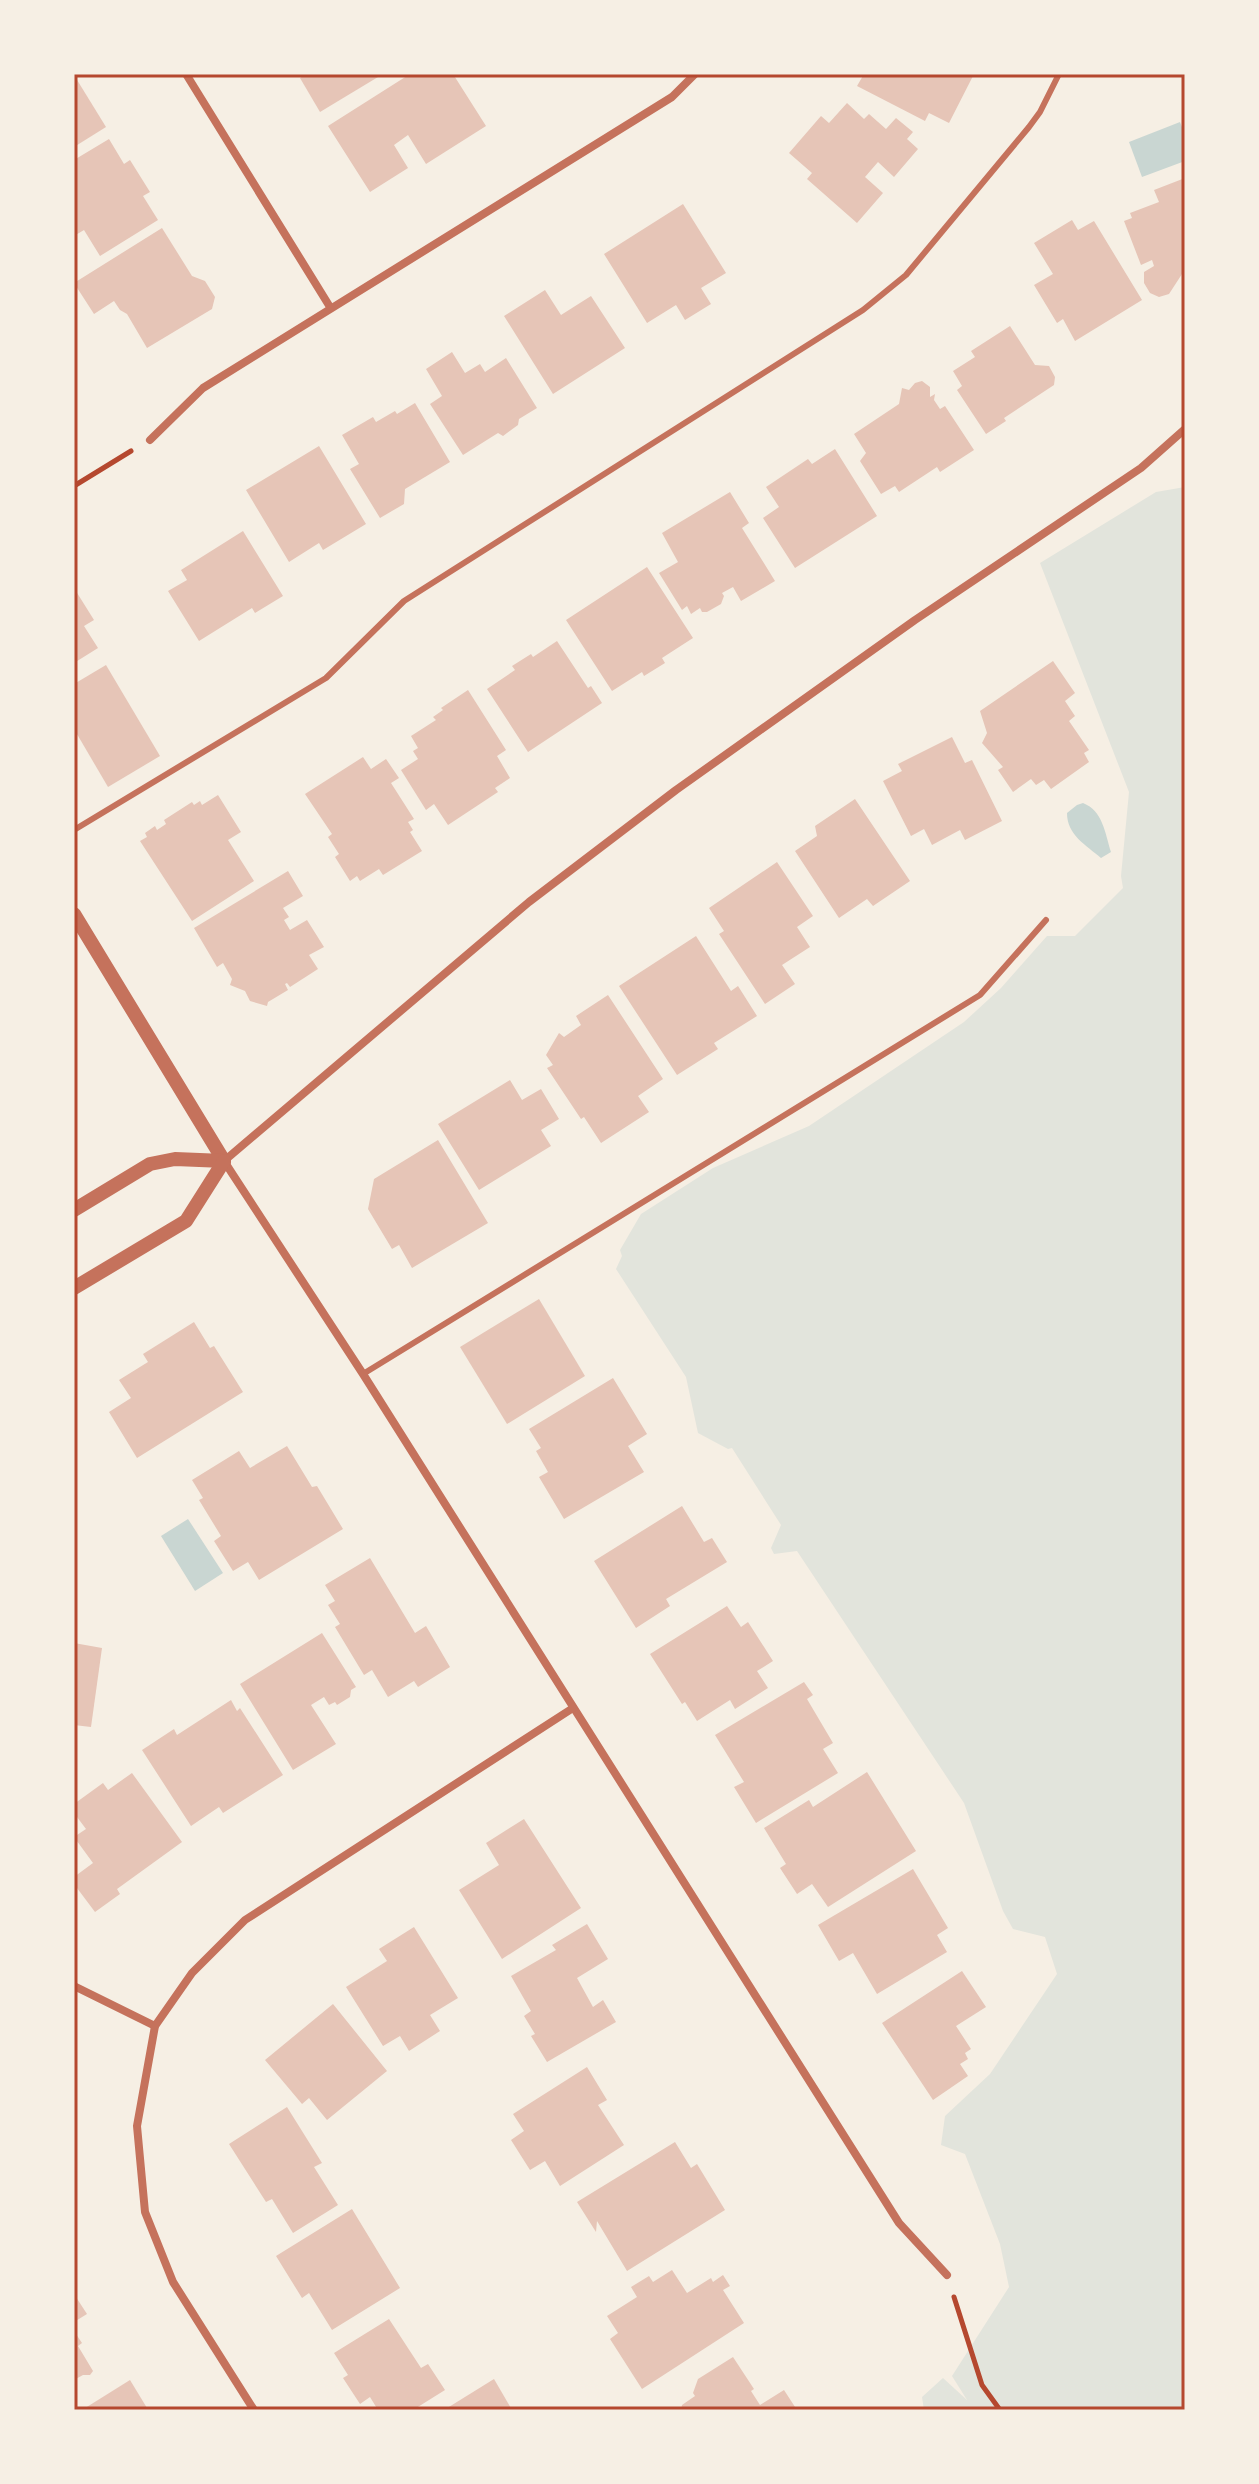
<svg xmlns="http://www.w3.org/2000/svg" width="1259" height="2484" font-family="'IBM Plex Sans',sans-serif">
<style>
.green{fill:#e2e4dc}
.water{fill:#c9d6d2}
.building{fill:#e6c5b7}
.lines{fill:none;stroke-linecap:round;stroke-linejoin:round}
.path{stroke:#b5482f;stroke-width:5}
.service{stroke:#c5725c;stroke-width:6}
.minor{stroke:#c5725c;stroke-width:8}
.tertiary{stroke:#c5725c;stroke-width:14}
.neatline{fill:none;stroke:#b5482f;stroke-width:3}
</style>
<rect width="100%" height="100%" fill="#f6efe4"/>
<path class="green" d="M 1185,487 L 1185,2410 L 924,2410 L 922,2397 L 943,2378 L 967,2400 L 952,2376 L 1009,2287 L 1000,2244 L 965,2154 L 941,2145 L 945,2116 L 990,2074 L 1057,1974 L 1045,1937 L 1013,1929 L 1003,1911 L 964,1803 L 797,1551 L 774,1554 L 771,1548 L 781,1525 L 732,1448 L 728,1449 L 698,1433 L 686,1377 L 616,1269 L 622,1256 L 620,1250 L 641,1214 L 713,1168 L 809,1126 L 964,1022 L 1001,988 L 1047,936 L 1075,936 L 1123,888 L 1121,876 L 1129,792 L 1040,563 L 1156,492 Z"/>
<g class="water">
<path d="M 1180,122 L 1185,135 L 1185,161 L 1142,177 L 1129,142 Z"/>
<path d="M 1083,803 C 1103,811 1105,833 1111,852 L 1101,858 C 1086,845 1067,835 1067,813 L 1077,805 Z"/>
<path d="M 188,1519 L 223,1573 L 195,1591 L 161,1536 Z"/>
</g>
<g class="building">
<path d="M 306,74 L 383,74 L 320,112 L 300,78 Z"/>
<path d="M 410,74 L 453,74 L 486,126 L 426,164 L 408,135 L 394,145 L 408,168 L 370,192 L 328,126 Z"/>
<path d="M 864,74 L 974,74 L 949,123 L 929,113 L 925,121 L 857,86 Z"/>
<path d="M 74,75 L 106,127 L 74,147 Z"/>
<path d="M 847,103 L 864,119 L 869,114 L 886,129 L 896,118 L 913,132 L 907,139 L 918,149 L 894,177 L 878,162 L 865,177 L 883,193 L 857,223 L 807,179 L 812,173 L 789,153 L 821,116 L 829,123 Z"/>
<path d="M 109,139 L 124,164 L 130,160 L 150,192 L 143,196 L 158,220 L 100,256 L 84,230 L 74,236 L 74,160 Z"/>
<path d="M 1185,178 L 1185,281 L 1182,274 L 1169,294 L 1159,297 L 1150,293 L 1144,283 L 1144,272 L 1154,266 L 1152,260 L 1141,265 L 1124,221 L 1132,218 L 1130,213 L 1159,202 L 1154,190 Z"/>
<path d="M 683,204 L 726,273 L 701,288 L 711,304 L 685,320 L 676,305 L 647,323 L 604,254 Z"/>
<path d="M 1072,220 L 1078,230 L 1094,221 L 1142,300 L 1075,341 L 1063,319 L 1057,323 L 1034,285 L 1053,274 L 1034,243 Z"/>
<path d="M 162,228 L 192,276 L 205,281 L 215,297 L 212,309 L 147,348 L 127,314 L 120,310 L 114,301 L 94,314 L 74,283 Z"/>
<path d="M 545,290 L 561,315 L 591,296 L 625,348 L 553,394 L 504,316 Z"/>
<path d="M 1010,326 L 1035,365 L 1049,366 L 1055,377 L 1054,385 L 1004,418 L 1006,421 L 986,434 L 957,390 L 962,386 L 953,371 L 975,357 L 971,351 Z"/>
<path d="M 452,352 L 465,373 L 480,364 L 485,372 L 506,358 L 537,408 L 519,419 L 518,425 L 503,436 L 498,433 L 463,455 L 430,404 L 442,396 L 426,369 Z"/>
<path d="M 922,381 L 930,387 L 930,397 L 935,394 L 934,400 L 940,409 L 945,406 L 974,450 L 940,472 L 937,467 L 899,492 L 895,486 L 881,494 L 860,461 L 866,453 L 854,434 L 899,404 L 902,388 L 909,390 L 915,383 Z"/>
<path d="M 415,403 L 450,462 L 405,489 L 404,504 L 380,518 L 350,469 L 359,464 L 342,435 L 373,417 L 376,422 L 395,411 L 397,414 Z"/>
<path d="M 319,446 L 366,524 L 323,550 L 319,543 L 289,562 L 246,490 Z"/>
<path d="M 835,449 L 877,516 L 795,568 L 763,518 L 779,507 L 766,487 L 808,459 L 812,464 Z"/>
<path d="M 730,492 L 749,523 L 742,528 L 775,581 L 741,601 L 733,587 L 722,593 L 724,596 L 721,604 L 707,612 L 702,612 L 700,608 L 691,614 L 687,606 L 682,610 L 659,573 L 678,562 L 662,533 Z"/>
<path d="M 243,531 L 283,596 L 255,613 L 252,608 L 199,641 L 168,591 L 187,580 L 181,570 Z"/>
<path d="M 647,567 L 693,638 L 662,658 L 665,663 L 644,676 L 642,672 L 612,691 L 566,620 Z"/>
<path d="M 74,588 L 94,620 L 84,626 L 98,648 L 74,663 Z"/>
<path d="M 557,641 L 588,688 L 591,686 L 602,703 L 528,752 L 487,689 L 515,670 L 512,666 L 531,654 L 533,657 Z"/>
<path d="M 1053,661 L 1075,693 L 1065,701 L 1075,716 L 1069,721 L 1089,750 L 1084,753 L 1089,762 L 1051,789 L 1044,780 L 1036,785 L 1031,779 L 1013,792 L 998,770 L 1003,767 L 982,743 L 987,733 L 980,711 Z"/>
<path d="M 106,665 L 160,756 L 108,787 L 74,729 L 74,684 Z"/>
<path d="M 468,690 L 506,750 L 497,756 L 510,778 L 495,788 L 498,792 L 448,825 L 434,804 L 426,810 L 401,770 L 418,759 L 413,751 L 418,748 L 411,736 L 436,720 L 433,717 L 443,710 L 441,708 Z"/>
<path d="M 952,737 L 965,763 L 972,760 L 1002,821 L 965,840 L 960,830 L 932,845 L 924,829 L 911,836 L 883,781 L 902,771 L 898,764 Z"/>
<path d="M 363,757 L 371,769 L 386,759 L 399,778 L 391,783 L 414,819 L 408,822 L 413,830 L 410,832 L 422,851 L 383,875 L 379,869 L 360,881 L 357,876 L 350,881 L 335,857 L 339,854 L 328,837 L 332,834 L 305,794 Z"/>
<path d="M 218,795 L 241,832 L 228,840 L 254,881 L 192,921 L 140,841 L 147,837 L 145,833 L 155,826 L 157,830 L 166,824 L 164,820 L 192,802 L 194,805 L 200,801 L 202,805 Z"/>
<path d="M 855,799 L 910,881 L 873,906 L 867,899 L 839,918 L 795,851 L 817,836 L 815,826 Z"/>
<path d="M 777,862 L 813,916 L 797,927 L 810,947 L 782,965 L 795,984 L 765,1004 L 719,934 L 724,931 L 709,908 Z"/>
<path d="M 288,871 L 303,896 L 283,908 L 289,917 L 284,920 L 290,930 L 307,920 L 324,947 L 309,955 L 318,969 L 290,987 L 287,983 L 285,984 L 288,990 L 268,1002 L 267,1006 L 250,1001 L 245,991 L 230,985 L 232,979 L 223,963 L 217,967 L 194,928 Z"/>
<path d="M 696,936 L 731,991 L 738,986 L 757,1016 L 714,1043 L 718,1049 L 677,1075 L 619,986 Z"/>
<path d="M 608,995 L 663,1079 L 638,1096 L 649,1112 L 601,1143 L 584,1117 L 581,1119 L 547,1068 L 553,1065 L 546,1055 L 559,1033 L 564,1037 L 581,1025 L 576,1016 Z"/>
<path d="M 510,1080 L 522,1100 L 541,1089 L 559,1119 L 541,1130 L 551,1146 L 479,1190 L 438,1124 Z"/>
<path d="M 438,1140 L 488,1223 L 412,1268 L 399,1245 L 392,1249 L 368,1209 L 374,1179 Z"/>
<path d="M 539,1299 L 585,1376 L 507,1424 L 460,1347 Z"/>
<path d="M 194,1322 L 210,1348 L 214,1346 L 243,1392 L 137,1458 L 109,1412 L 131,1398 L 119,1380 L 148,1362 L 143,1354 Z"/>
<path d="M 613,1378 L 647,1434 L 628,1446 L 644,1472 L 564,1519 L 539,1477 L 548,1472 L 536,1451 L 541,1448 L 529,1429 Z"/>
<path d="M 287,1446 L 312,1487 L 317,1486 L 343,1529 L 259,1580 L 248,1562 L 233,1571 L 214,1541 L 221,1536 L 199,1500 L 203,1498 L 192,1480 L 239,1451 L 250,1468 Z"/>
<path d="M 682,1506 L 704,1542 L 712,1538 L 727,1562 L 666,1599 L 670,1606 L 636,1628 L 594,1561 Z"/>
<path d="M 370,1558 L 415,1633 L 426,1626 L 450,1667 L 418,1687 L 414,1681 L 388,1697 L 372,1670 L 364,1675 L 335,1627 L 340,1624 L 328,1605 L 335,1601 L 325,1585 Z"/>
<path d="M 727,1606 L 741,1627 L 748,1622 L 773,1661 L 757,1671 L 768,1688 L 735,1709 L 730,1700 L 697,1721 L 685,1702 L 682,1704 L 650,1654 Z"/>
<path d="M 322,1633 L 356,1687 L 351,1690 L 350,1697 L 337,1705 L 335,1702 L 329,1705 L 324,1697 L 311,1705 L 336,1744 L 293,1770 L 240,1684 Z"/>
<path d="M 74,1643 L 102,1648 L 91,1727 L 74,1725 Z"/>
<path d="M 804,1682 L 813,1695 L 807,1699 L 833,1743 L 823,1749 L 838,1773 L 756,1823 L 734,1787 L 744,1782 L 715,1735 Z"/>
<path d="M 231,1700 L 237,1711 L 240,1708 L 283,1775 L 223,1813 L 219,1807 L 191,1826 L 142,1750 L 174,1729 L 177,1735 Z"/>
<path d="M 867,1772 L 916,1851 L 828,1907 L 812,1884 L 797,1894 L 780,1868 L 786,1864 L 764,1828 L 809,1800 L 813,1807 Z"/>
<path d="M 132,1773 L 182,1842 L 117,1889 L 120,1894 L 95,1912 L 74,1884 L 74,1877 L 93,1863 L 74,1837 L 86,1829 L 74,1813 L 74,1804 L 103,1783 L 108,1790 Z"/>
<path d="M 524,1819 L 581,1908 L 502,1959 L 459,1890 L 499,1865 L 486,1843 Z"/>
<path d="M 913,1869 L 948,1928 L 937,1935 L 947,1952 L 877,1994 L 853,1953 L 839,1961 L 818,1925 Z"/>
<path d="M 587,1924 L 608,1959 L 577,1978 L 593,2007 L 603,2000 L 616,2022 L 547,2062 L 531,2036 L 535,2034 L 524,2016 L 531,2011 L 511,1976 L 556,1950 L 552,1945 Z"/>
<path d="M 414,1927 L 458,1998 L 430,2015 L 440,2031 L 409,2051 L 400,2036 L 383,2046 L 346,1987 L 387,1961 L 379,1949 Z"/>
<path d="M 962,1971 L 986,2007 L 956,2026 L 971,2049 L 965,2053 L 968,2059 L 960,2064 L 968,2076 L 933,2100 L 882,2023 Z"/>
<path d="M 333,2004 L 387,2071 L 327,2120 L 309,2098 L 302,2104 L 265,2060 Z"/>
<path d="M 587,2067 L 607,2100 L 598,2105 L 624,2145 L 560,2186 L 545,2161 L 530,2170 L 511,2140 L 524,2131 L 513,2114 Z"/>
<path d="M 287,2107 L 322,2163 L 314,2167 L 338,2205 L 293,2233 L 272,2199 L 266,2202 L 229,2144 Z"/>
<path d="M 675,2142 L 691,2168 L 697,2164 L 725,2210 L 627,2271 L 597,2221 L 596,2232 L 577,2202 Z"/>
<path d="M 352,2209 L 400,2288 L 332,2330 L 309,2293 L 302,2298 L 276,2256 Z"/>
<path d="M 672,2270 L 687,2293 L 711,2278 L 713,2282 L 723,2275 L 730,2286 L 723,2290 L 744,2323 L 642,2389 L 610,2339 L 618,2333 L 607,2316 L 637,2297 L 631,2287 L 649,2276 L 653,2282 Z"/>
<path d="M 74,2294 L 87,2314 L 74,2322 Z"/>
<path d="M 389,2319 L 421,2368 L 428,2364 L 445,2390 L 413,2410 L 378,2410 L 370,2397 L 360,2404 L 343,2378 L 348,2375 L 334,2353 Z"/>
<path d="M 74,2331 L 82,2343 L 78,2346 L 93,2371 L 90,2375 L 83,2375 L 74,2380 Z"/>
<path d="M 733,2357 L 754,2389 L 751,2391 L 760,2405 L 784,2390 L 797,2410 L 681,2410 L 682,2405 L 695,2396 L 693,2393 L 698,2379 Z"/>
<path d="M 494,2379 L 512,2410 L 444,2410 Z"/>
<path d="M 130,2380 L 147,2408 L 82,2410 Z"/>
</g>
<g class="lines">
<g class="path">
<path d="M 74,486 L 131,451"/>
<path d="M 954,2297 L 982,2385 L 1000,2410"/>
</g>
<g class="service">
<path d="M 74,830 L 326,678 L 404,601 L 863,310 L 906,275 L 1029,127 L 1040,112 L 1059,74"/>
<path d="M 363,1374 L 980,995 L 1046,920"/>
</g>
<g class="minor">
<path d="M 186,74 L 330,307"/>
<path d="M 150,440 L 203,388 L 672,97 L 695,74"/>
<path d="M 74,1986 L 155,2026"/>
<path d="M 947,2275 L 899,2223 L 363,1374 L 224,1161 L 529,902 L 676,790 L 915,620 L 1141,468 L 1185,429"/>
<path d="M 254,2410 L 173,2282 L 145,2212 L 137,2126 L 155,2026 L 192,1973 L 245,1920 L 573,1708"/>
</g>
<g class="tertiary">
<path d="M 74,914 L 224,1161"/>
<path d="M 74,1210 L 150,1164 L 175,1159 L 224,1161"/>
<path d="M 74,1288 L 186,1221 L 224,1161"/>
</g>
</g>
<rect width="1259" height="2484" fill="none" stroke="#f6efe4" stroke-width="152"/>
<rect x="76" y="76" width="1107" height="2332" class="neatline"/>
</svg>
